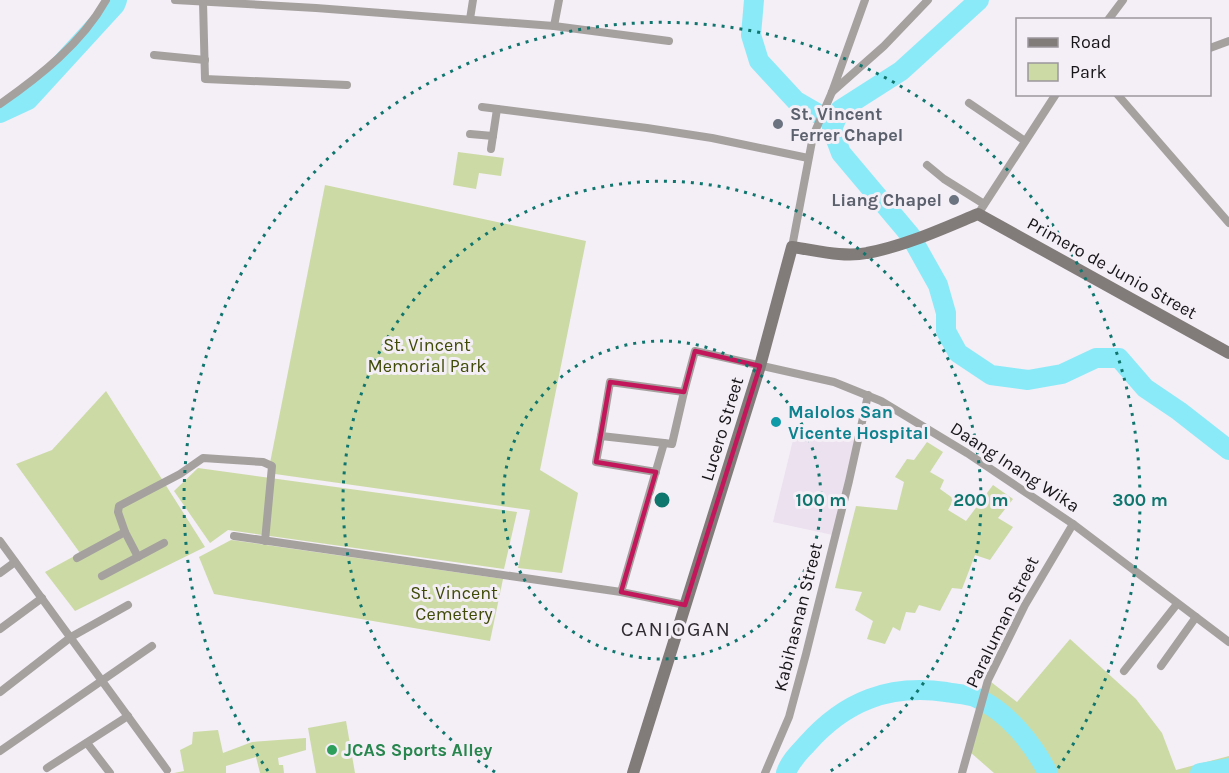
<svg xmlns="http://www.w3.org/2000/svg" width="1229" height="773" font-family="Karla,sans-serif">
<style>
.built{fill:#ebe1ef}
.green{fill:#ccdaa5}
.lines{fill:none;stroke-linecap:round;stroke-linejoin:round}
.river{stroke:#8beaf8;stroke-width:20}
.street{stroke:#a5a19f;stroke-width:8}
.secondary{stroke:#817c79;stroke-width:12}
.marked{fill:none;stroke:#c2185b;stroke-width:4.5;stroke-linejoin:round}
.ring{fill:none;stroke:#0f766e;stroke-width:3;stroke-dasharray:3 6}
.worship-dot{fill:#6b7280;stroke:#f4eef6;stroke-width:2}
.culture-dot{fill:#0f9aa8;stroke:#f4eef6;stroke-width:2}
.leisure-dot{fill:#2e9e5b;stroke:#f4eef6;stroke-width:2}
.labels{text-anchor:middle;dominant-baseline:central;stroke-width:6;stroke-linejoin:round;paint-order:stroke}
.worship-label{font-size:18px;font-weight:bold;fill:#5b616d;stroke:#f4eef6;text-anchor:start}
.street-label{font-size:18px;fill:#171518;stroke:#f4eef6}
.park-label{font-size:18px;fill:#3e4a06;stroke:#f4eef6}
.culture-label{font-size:18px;font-weight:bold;fill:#0d838f;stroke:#f4eef6;text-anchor:start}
.leisure-label{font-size:18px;font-weight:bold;fill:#27864d;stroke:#f4eef6;text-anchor:start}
.quarter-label{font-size:21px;letter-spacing:1.5px;fill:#302c32;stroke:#f4eef6}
.centre{fill:#0f766e;stroke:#f4eef6;stroke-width:3}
.ring-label{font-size:18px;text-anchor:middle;font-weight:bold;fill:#0f766e;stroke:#f4eef6;stroke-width:6;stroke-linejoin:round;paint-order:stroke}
</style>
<rect width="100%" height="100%" fill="#f4eef6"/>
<path class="built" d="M 795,432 L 856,440 L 833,535 L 773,522 Z"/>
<g class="green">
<path d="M 458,152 L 504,158 L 501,176 L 479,173 L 476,189 L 453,185 Z"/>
<path d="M 325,185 L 586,241 L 540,470 L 578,493 L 562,573 L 518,568 L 530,510 L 268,473 Z"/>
<path d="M 106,391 L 205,547 L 75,611 L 45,572 L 80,553 L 16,464 L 52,450 Z"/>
<path d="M 927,442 L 943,452 L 930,472 L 944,480 L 940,489 L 954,499 L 948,510 L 966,521 L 993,485 L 1013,499 L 998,518 L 1013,527 L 990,560 L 975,555 L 962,589 L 952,588 L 940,611 L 919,605 L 915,613 L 906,612 L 900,631 L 893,627 L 885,644 L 867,639 L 873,621 L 855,610 L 862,592 L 835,588 L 856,506 L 897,510 L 904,482 L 895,477 L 907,459 L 914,460 Z"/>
<path d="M 198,468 L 517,512 L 504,569 L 228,530 L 210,543 L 174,491 Z"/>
<path d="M 231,540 L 503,579 L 490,641 L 214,594 L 199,557 Z"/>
<path d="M 1070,639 L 1136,699 L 1162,733 L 1176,770 L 1229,756 L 1229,773 L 994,773 L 970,752 L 991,682 L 1017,702 Z"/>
<path d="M 346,721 L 355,773 L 316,773 L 308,728 Z"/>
<path d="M 218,730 L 223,753 L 252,742 L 306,738 L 306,750 L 278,758 L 279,765 L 283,765 L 284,773 L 260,773 L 256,757 L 226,766 L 226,773 L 174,773 L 184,771 L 180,750 L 192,744 L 193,732 Z"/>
</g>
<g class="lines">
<g class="river">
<path d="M 754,0 L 751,35 L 759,61 L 796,101 L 834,123"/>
<path d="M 979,0 L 901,71 L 840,110 L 832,129 L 841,153 L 910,235 L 938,285 L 946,313 L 946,331 L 958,353 L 991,375 L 1028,380 L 1062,374 L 1096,358 L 1119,358 L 1145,388 L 1179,411 L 1229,450"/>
<path d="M 0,113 L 28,100 L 115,5 L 117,0"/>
<path d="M 786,773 C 790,761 799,753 807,744 C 845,701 889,684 946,692 C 955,694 968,694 977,698 C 1008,712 1033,744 1048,773"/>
<path d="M 1200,773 L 1229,768"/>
</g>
<g class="street">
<path d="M 175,0 L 316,8 L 554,26 L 669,41"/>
<path d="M 203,2 L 205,79 L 347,85"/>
<path d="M 470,19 L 473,0"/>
<path d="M 1108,20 L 1123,0"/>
<path d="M 554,26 L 559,0"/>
<path d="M 1210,48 L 1229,41"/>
<path d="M 154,55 L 205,60"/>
<path d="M 832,92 L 884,46 L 928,0"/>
<path d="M 1117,94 L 1229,223"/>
<path d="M 969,103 L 1025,141"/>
<path d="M 0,104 C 39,77 82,43 106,0"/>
<path d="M 482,107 L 647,128 L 712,138 L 808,158"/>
<path d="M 470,134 L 493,136"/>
<path d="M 491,149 L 497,109"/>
<path d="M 927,165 L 944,179 L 984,204"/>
<path d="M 978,214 L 1056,94"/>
<path d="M 792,247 L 813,136 L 832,92 L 865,0"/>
<path d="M 601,436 L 610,382 L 684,392"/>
<path d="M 664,443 L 672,444 L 684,392 L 695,351 L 834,382 L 881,401 L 967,453 L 1073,524 L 1229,642"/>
<path d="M 125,532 L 138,557"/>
<path d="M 234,536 L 621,592 L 685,605"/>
<path d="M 0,541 L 167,770"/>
<path d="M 77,558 L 125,532 L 118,512 L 119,506 L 180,474 L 203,458 L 263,462 L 272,466 L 265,541"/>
<path d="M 0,573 L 15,562"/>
<path d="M 102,576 L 164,543"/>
<path d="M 621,592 L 664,443 L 601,436 L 596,462 L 656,472"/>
<path d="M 0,629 L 42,598"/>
<path d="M 1161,666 L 1196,617"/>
<path d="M 1124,671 L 1177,604"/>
<path d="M 0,692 L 71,637 L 128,605"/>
<path d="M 87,743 L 110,773"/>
<path d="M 0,751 L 152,646"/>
<path d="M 47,768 L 128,716"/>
<path d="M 765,773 L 789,717 L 806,654 L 849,481 L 868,395"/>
<path d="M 962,773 L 988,680 L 1025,605 L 1073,524"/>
</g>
<path class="secondary" d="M 633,773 L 760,366 L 792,247 C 815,250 843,258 867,253 C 905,246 942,229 978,214 L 1229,353"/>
</g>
<path class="marked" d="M 695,351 L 760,366 L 685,605 L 621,592 L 656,472 L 596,462 L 610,382 L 684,392 Z"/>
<g class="ring">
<circle cx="662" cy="500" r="159"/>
<path d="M495 772A319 319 0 1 1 829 772"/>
<path d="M268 771A478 478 0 1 1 1056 771"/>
</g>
<g class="worship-dot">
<circle cx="778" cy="124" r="6"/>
<circle cx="954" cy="200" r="6"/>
</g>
<circle class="culture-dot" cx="776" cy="422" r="6"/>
<circle class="leisure-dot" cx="332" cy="750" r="6"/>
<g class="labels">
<g class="worship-label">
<text x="790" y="114">St. Vincent<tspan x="790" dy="21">Ferrer Chapel</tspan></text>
<text x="942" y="200" text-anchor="end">Liang Chapel</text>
</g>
<g class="street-label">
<text transform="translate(1112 268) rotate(29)">Primero de Junio Street</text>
<text transform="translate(722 429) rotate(-73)">Lucero Street</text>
<text transform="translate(1015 467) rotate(33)">Daang Inang Wika</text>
<text transform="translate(798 617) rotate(-76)">Kabihasnan Street</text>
<text transform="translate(1002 622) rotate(-64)">Paraluman Street</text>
</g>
<g class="park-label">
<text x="427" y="345">St. Vincent<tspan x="427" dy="21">Memorial Park</tspan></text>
<text x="454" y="593">St. Vincent<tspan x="454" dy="21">Cemetery</tspan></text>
</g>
<g class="culture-label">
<text x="788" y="412">Malolos San<tspan x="788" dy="21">Vicente Hospital</tspan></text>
</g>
<g class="leisure-label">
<text x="344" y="750">JCAS Sports Alley</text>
</g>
<g class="quarter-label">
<text x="676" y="629">CANIOGAN</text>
</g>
</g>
<circle cx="662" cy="500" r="9" class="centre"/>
<g class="ring-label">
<text x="821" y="506">100 m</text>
<text x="981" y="506">200 m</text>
<text x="1140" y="506">300 m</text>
</g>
<rect x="1016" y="18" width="195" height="78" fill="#f4eef6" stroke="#9c979d" stroke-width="1.5"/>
<rect x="1028" y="38" width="30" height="9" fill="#817c79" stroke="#9c979d" stroke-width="1.5"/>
<text x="1070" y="48" font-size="18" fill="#171518">Road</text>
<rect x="1028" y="63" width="30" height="18" fill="#ccdaa5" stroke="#9c979d" stroke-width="1.5"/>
<text x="1070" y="78" font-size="18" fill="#171518">Park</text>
</svg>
